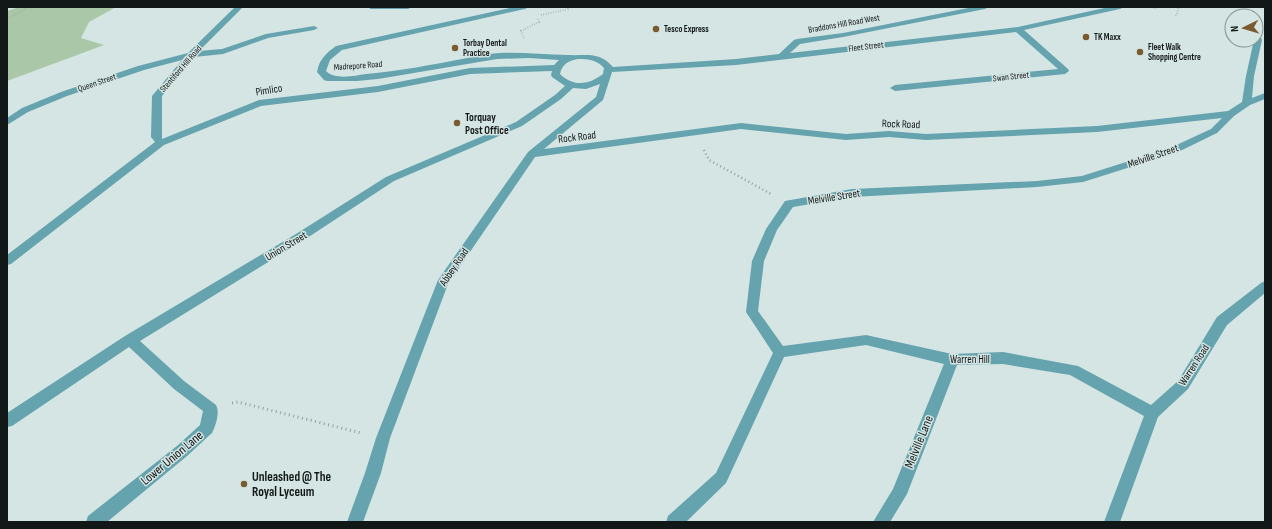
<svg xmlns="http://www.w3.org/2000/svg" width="1272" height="529" font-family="'Sofia Sans Condensed',sans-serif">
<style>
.green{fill:#aac8a7}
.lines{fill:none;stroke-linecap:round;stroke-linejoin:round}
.path-far2{stroke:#93a09e;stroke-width:2;stroke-dasharray:0.5 2;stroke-linecap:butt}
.path-far1{stroke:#93a09e;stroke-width:2.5;stroke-dasharray:1 3;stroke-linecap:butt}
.path{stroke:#93a09e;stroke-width:3;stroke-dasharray:1 3.5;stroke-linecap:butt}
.minor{fill:#65a3ae;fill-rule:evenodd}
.poi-dot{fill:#795b2f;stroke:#d4e5e3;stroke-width:1.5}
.labels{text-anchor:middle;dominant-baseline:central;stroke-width:3;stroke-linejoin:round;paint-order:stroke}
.far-street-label{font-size:9px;fill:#121817;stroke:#d4e5e3}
.far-poi-label{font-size:9px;font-weight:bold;fill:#121817;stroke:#d4e5e3;text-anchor:start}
.street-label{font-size:11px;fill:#121817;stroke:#d4e5e3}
.poi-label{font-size:11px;font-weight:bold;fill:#121817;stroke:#d4e5e3;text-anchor:start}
.near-street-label{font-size:13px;fill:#121817;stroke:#d4e5e3}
.near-poi-label{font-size:13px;font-weight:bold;fill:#121817;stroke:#d4e5e3;text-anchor:start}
</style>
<rect width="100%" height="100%" fill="#d4e5e3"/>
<path class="green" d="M 19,7 L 116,7 L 89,22 L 81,38 L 104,45 L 7,81 L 7,11 Z"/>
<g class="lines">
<g class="path-far2">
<path d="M 1151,7 L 1156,9"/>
<path d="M 541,15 L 569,9 L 567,7"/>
<path d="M 1176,16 L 1179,7"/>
<path d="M 7,19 L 28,7"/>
<path d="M 524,38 L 521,31 L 539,22 L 538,18"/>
</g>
<path class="path-far1" d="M 704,150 L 709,160 L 771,194"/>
<path class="path" d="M 232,403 L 238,402 L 361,433"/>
<g class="minor">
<path d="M 235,7 L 243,7 L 199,51 L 222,49 L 266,34 L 314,26 L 318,28 L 314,30 L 268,38 L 223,54 L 194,57 L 162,96 L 162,139 L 259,100 L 378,86 L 470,68 L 554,65 L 559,60 L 529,58 L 497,59 L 378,79 L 357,81 L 327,81 L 324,80 L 317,72 C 319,60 326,53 336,46 L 514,7 L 529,7 L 525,9 L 342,50 L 330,60 L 326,71 C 335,80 354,76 366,74 C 399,71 431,65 462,59 C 474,57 487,54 499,53 C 522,52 545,55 568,55 C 586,56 599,51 613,67 L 736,59 L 779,54 L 794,40 L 797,39 L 843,33 L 973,7 L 989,7 L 985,9 L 843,37 L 800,44 L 790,53 L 1018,27 L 1109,7 L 1124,7 L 1120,9 L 1024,30 L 1068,69 L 1069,71 L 1065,74 L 895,91 L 890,88 L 895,85 L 1058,69 L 1016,32 L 736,65 L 612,72 L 603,100 L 544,149 L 741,123 L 846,134 L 889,131 L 926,134 L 1097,126 L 1228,111 L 1242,102 L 1246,76 L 1254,40 L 1256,40 L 1256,38 L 1261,38 L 1262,40 L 1254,76 L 1252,98 L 1265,93 L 1265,99 L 1250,105 L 1234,116 L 1217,133 L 1178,152 L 1083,182 L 1037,187 L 852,197 L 793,207 L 777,230 L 764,261 L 758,311 L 783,346 L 866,335 L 952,354 L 1003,352 L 1078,366 L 1151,405 L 1178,381 L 1217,317 L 1261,283 L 1265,281 L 1265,293 L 1227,325 L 1188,389 L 1158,417 L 1120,522 L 1104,522 L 1144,416 L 1070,375 L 1003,364 L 957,365 L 907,494 L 890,522 L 873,522 L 893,489 L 944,364 L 866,345 L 784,357 L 726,483 L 686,522 L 666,522 L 668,516 L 716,473 L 773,353 L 746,312 L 752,261 L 766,229 L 785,201 L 852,189 L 1037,181 L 1082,176 L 1170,148 L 1211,129 L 1222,118 L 1097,132 L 926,140 L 889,137 L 846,140 L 741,129 L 535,157 L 448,284 L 390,438 L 381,473 L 363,522 L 347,522 L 365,473 L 376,438 L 438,280 L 528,152 L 596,97 L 600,84 L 586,89 L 573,88 L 561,99 L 522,126 L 394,181 L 304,240 L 140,341 L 184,381 L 216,405 C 220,412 216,425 212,433 L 187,456 L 107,522 L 86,522 L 88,516 L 177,446 L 200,425 L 203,411 L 174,389 L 129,347 L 12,426 L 7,427 L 7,413 L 125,336 L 296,234 L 386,177 L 516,122 L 555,95 L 565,86 L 552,77 L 551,75 L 552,71 L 470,74 L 378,92 L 261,106 L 164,145 L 11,264 L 7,265 L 7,255 L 155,142 L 151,137 L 152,96 L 182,60 L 144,70 L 67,96 L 28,112 L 7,125 L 7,118 L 22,108 L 61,92 L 138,66 L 188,53 ZM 578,59 C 589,59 597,60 604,68 L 603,74 C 589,85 573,87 560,74 C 562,64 568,61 578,59 Z"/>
<path d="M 367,7 L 412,7 L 408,9 L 371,9 Z"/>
</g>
</g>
<g class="poi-dot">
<circle cx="656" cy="29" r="4"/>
<circle cx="1086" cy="37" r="4"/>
<circle cx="455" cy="48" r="4"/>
<circle cx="1140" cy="52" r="4"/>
<circle cx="457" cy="123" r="4"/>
<circle cx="244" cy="484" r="4"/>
</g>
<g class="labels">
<g class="far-street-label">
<text transform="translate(844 24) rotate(-10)">Braddons Hill Road West</text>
<text transform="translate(866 47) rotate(-7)">Fleet Street</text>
<text transform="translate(358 66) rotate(-4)">Madrepore Road</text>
<text transform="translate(181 69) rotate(-49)">Stentiford Hill Road</text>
<text transform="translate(1011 77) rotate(-6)">Swan Street</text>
<text transform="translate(97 83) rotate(-19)">Queen Street</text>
</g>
<g class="far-poi-label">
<text x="664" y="29">Tesco Express</text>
<text x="1094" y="37">TK Maxx</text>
<text x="463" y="43">Torbay Dental<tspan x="463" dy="10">Practice</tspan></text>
<text x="1148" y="47">Fleet Walk<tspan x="1148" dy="10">Shopping Centre</tspan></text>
</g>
<g class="street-label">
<text transform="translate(269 90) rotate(-9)">Pimlico</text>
<text transform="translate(901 124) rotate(2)">Rock Road</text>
<text transform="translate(577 137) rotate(-7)">Rock Road</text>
<text transform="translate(1153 156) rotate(-19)">Melville Street</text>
<text transform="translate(834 197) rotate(-9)">Melville Street</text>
<text transform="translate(286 246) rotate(-31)">Union Street</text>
<text transform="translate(454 267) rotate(-56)">Abbey Road</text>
<text x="970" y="359">Warren Hill</text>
<text transform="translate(1194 365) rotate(-57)">Warren Road</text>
</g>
<g class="poi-label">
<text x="465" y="117">Torquay<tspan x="465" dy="13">Post Office</tspan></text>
</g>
<g class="near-street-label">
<text transform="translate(919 442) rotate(-68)">Melville Lane</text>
<text transform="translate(172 458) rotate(-40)">Lower Union Lane</text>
</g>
<g class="near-poi-label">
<text x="252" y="477">Unleashed @ The<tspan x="252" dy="15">Royal Lyceum</tspan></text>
</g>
</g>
<rect width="1272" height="529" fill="none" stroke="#121817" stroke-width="16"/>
<g transform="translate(1244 28) rotate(265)"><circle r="19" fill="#d4e5e3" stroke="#869391"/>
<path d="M0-3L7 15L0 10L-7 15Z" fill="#795b2f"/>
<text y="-6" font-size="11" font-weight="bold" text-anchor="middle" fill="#121817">N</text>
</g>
</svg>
